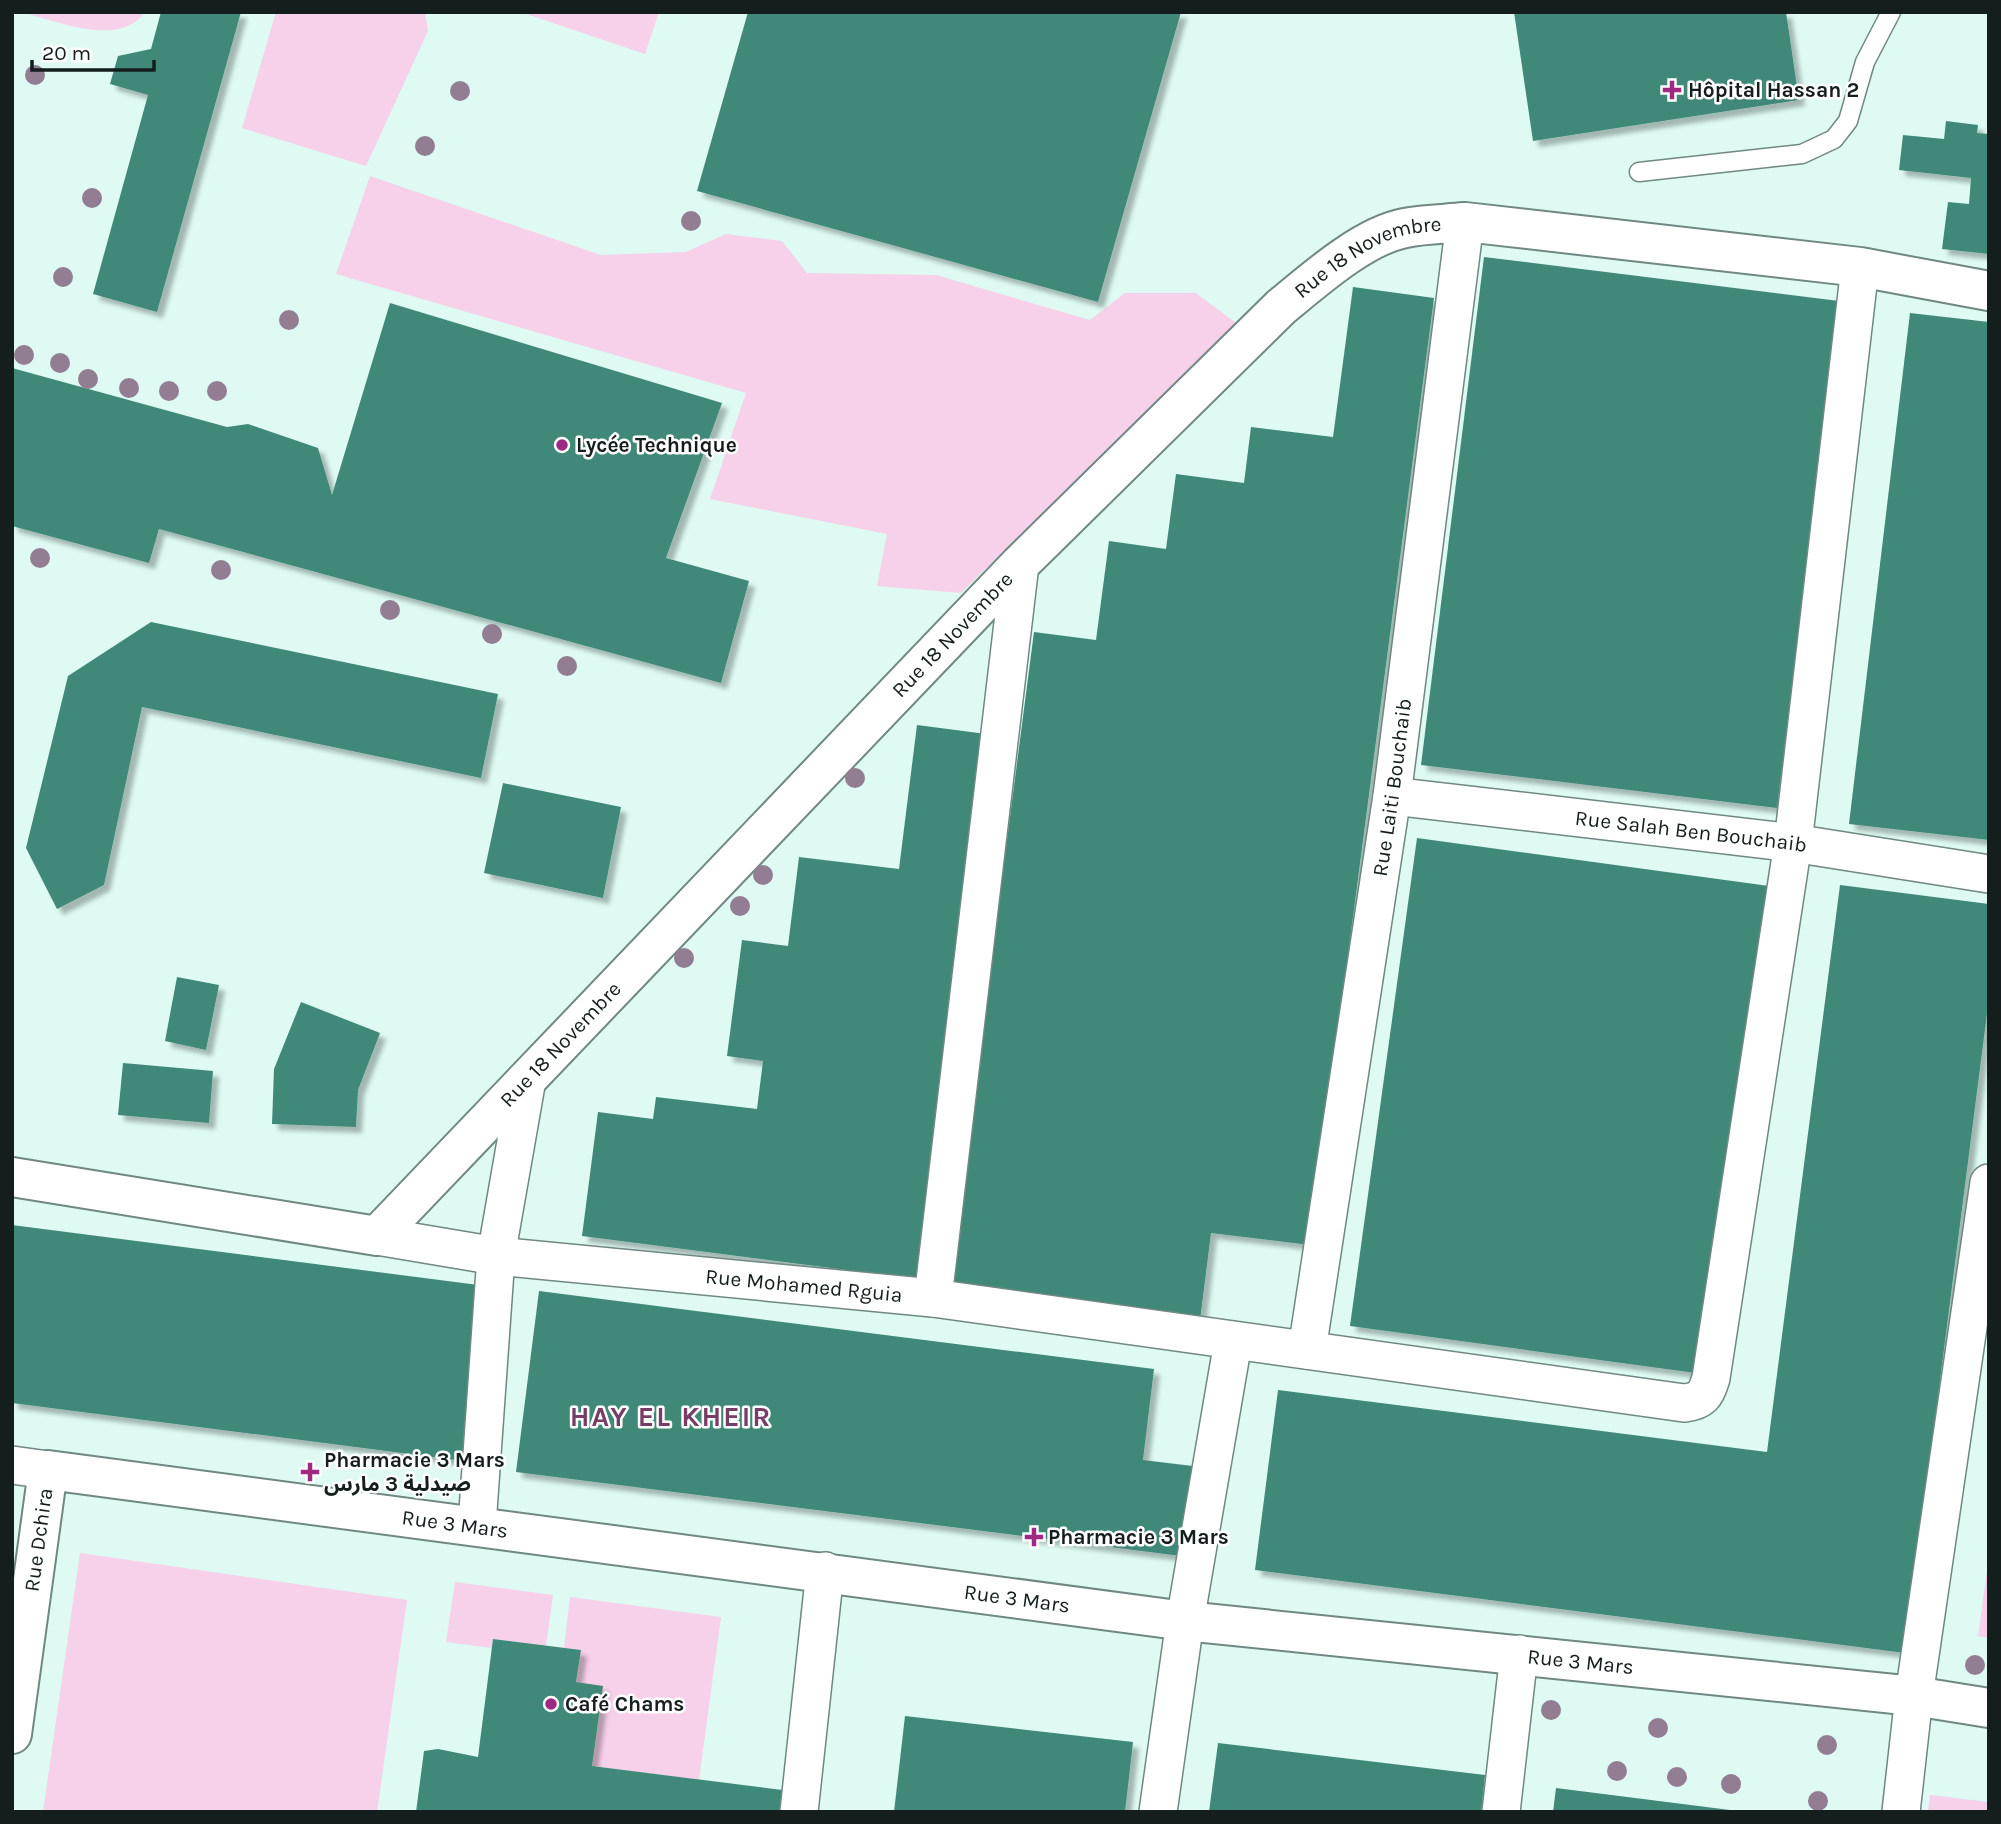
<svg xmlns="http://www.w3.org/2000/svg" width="2001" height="1824" font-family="Karla,'Noto Sans Arabic',sans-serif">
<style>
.green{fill:#f7d0ea}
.building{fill:#418978;filter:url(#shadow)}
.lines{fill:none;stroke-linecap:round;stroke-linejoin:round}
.service-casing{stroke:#6f8881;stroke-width:21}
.minor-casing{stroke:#6f8881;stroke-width:40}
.tertiary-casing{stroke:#6f8881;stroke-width:42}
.service{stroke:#fff;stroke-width:18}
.minor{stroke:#fff;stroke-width:37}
.tertiary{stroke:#fff;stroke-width:38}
.tree{fill:#927d92}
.poi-dot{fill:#9e2983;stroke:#fff;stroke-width:2.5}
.labels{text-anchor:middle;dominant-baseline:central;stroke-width:5;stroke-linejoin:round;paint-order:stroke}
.poi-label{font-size:21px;font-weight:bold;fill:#141e1c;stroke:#fff;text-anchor:start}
.street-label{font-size:21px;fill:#141e1c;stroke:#fff}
.district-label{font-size:28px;font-weight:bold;letter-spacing:2px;fill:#783d67;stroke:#fff}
</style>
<defs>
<filter id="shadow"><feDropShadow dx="6" dy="6" stdDeviation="2" flood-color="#0004"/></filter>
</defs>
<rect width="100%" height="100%" fill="#defaf2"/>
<g class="green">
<path d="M 20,12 L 145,12 C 119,49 56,20 20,12 Z"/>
<path d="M 276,12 L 425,12 L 428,31 L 366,166 L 242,128 Z"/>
<path d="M 520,12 L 659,12 L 645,54 Z"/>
<path d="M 370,176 L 601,255 L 686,252 L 726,234 L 782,241 L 807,273 L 936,275 L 1090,320 L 1125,293 L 1196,293 L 1236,323 L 961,593 L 877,586 L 887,534 L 710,499 L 746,393 L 336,274 Z"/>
<path d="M 80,1553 L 407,1600 L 377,1812 L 43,1812 Z"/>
<path d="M 1989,1555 L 1989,1638 L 1978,1636 Z"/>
<path d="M 455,1582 L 553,1595 L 546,1646 L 493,1639 L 492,1648 L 446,1642 Z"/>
<path d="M 570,1597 L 721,1617 L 699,1780 L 592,1766 L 576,1682 L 581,1650 L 564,1648 Z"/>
<path d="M 1930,1795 L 1989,1802 L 1989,1812 L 1928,1812 Z"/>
</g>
<g class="building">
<path d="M 161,12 L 241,12 L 157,312 L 93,294 L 148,95 L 110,84 L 118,56 L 151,49 Z"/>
<path d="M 748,12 L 1181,12 L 1098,302 L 697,191 Z"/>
<path d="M 1514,12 L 1786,12 L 1799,100 L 1533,141 Z"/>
<path d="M 1946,121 L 1978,125 L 1977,133 L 1989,134 L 1989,254 L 1942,249 L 1948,202 L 1969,204 L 1971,178 L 1899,170 L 1903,135 L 1944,139 Z"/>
<path d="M 1484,257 L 1839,301 L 1777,808 L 1421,765 Z"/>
<path d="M 1353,287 L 1434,298 L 1310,1245 L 1211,1233 L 1200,1320 L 949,1287 L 1034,632 L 1096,640 L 1109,541 L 1166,549 L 1176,474 L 1244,483 L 1251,427 L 1333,437 Z"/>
<path d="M 390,303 L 722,403 L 666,558 L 749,581 L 721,683 L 159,529 L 149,563 L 12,526 L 12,368 L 227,427 L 248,424 L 318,448 L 332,495 Z"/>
<path d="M 1910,313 L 1989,322 L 1989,840 L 1849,824 Z"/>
<path d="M 151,622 L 498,694 L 481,778 L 142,707 L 104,885 L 57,909 L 26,848 L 68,676 Z"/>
<path d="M 917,725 L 994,735 L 925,1280 L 582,1236 L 598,1112 L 653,1119 L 656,1097 L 757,1109 L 763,1061 L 727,1056 L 742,940 L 788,946 L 799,857 L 899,869 Z"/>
<path d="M 503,783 L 621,807 L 603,898 L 484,873 Z"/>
<path d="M 1417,838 L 1769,886 L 1703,1374 L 1350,1326 Z"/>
<path d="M 1840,885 L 1989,904 L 1989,998 L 1905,1653 L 1255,1570 L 1278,1390 L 1767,1452 Z"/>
<path d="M 177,977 L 219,985 L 206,1050 L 165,1041 Z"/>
<path d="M 301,1002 L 380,1033 L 358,1090 L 356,1127 L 272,1124 L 274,1069 Z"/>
<path d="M 123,1063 L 213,1071 L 209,1123 L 118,1115 Z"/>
<path d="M 12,1225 L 494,1287 L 472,1462 L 12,1403 Z"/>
<path d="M 539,1291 L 1154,1369 L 1143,1460 L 1201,1467 L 1189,1557 L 516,1472 Z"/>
<path d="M 493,1639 L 581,1650 L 576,1682 L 603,1686 L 592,1766 L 782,1790 L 779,1812 L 416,1812 L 424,1751 L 438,1749 L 478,1757 Z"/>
<path d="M 905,1716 L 1133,1742 L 1125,1812 L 894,1812 Z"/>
<path d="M 1218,1743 L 1485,1775 L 1481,1812 L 1209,1812 Z"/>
<path d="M 1556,1788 L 1730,1810 L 1730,1812 L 1553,1812 Z"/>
</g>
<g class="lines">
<defs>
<path id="service" d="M 1639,172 L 1802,154 L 1834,139 L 1848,121 L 1865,62 L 1891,12"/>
<g id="minor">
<path id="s1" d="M 1392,796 L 1793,843 L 1989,874"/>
<path id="s2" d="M 377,1236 L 496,1256 L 933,1298 L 1684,1403 C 1702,1401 1706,1395 1711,1378 L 1793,843 L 1860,267"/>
<path d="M 933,1298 L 1020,564"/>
<path id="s3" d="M 1307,1350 L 1392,796 L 1465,222"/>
<path d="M 12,1465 L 48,1470"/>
<path d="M 477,1525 L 496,1256 L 527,1079"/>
<path d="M 799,1812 L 825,1571"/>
<path d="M 1158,1812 L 1185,1621 L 1233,1342"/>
<path d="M 1501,1812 L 1519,1654"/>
<path d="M 1901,1812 L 1914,1696 L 1989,1183"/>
</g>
<g id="tertiary">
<path id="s4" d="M 12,1177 L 377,1236 L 1020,564 L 1281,307 C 1314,280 1363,236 1405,228 C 1425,224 1446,224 1465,222 L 1860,267 L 1989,291"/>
<path id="s5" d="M 12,1734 L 48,1470 L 1185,1621 L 1914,1696 L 1989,1708"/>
</g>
</defs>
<use href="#service" class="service-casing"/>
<use href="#minor" class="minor-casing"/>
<use href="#tertiary" class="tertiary-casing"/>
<use href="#service" class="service"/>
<use href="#minor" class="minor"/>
<use href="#tertiary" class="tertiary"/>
</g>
<g class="tree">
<circle cx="35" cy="75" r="10"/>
<circle cx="460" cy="91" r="10"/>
<circle cx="425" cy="146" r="10"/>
<circle cx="92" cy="198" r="10"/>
<circle cx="691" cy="221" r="10"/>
<circle cx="63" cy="277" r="10"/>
<circle cx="289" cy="320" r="10"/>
<circle cx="24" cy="355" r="10"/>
<circle cx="60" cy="363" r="10"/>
<circle cx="88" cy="379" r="10"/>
<circle cx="129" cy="388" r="10"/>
<circle cx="169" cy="391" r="10"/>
<circle cx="217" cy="391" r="10"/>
<circle cx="40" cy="558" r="10"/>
<circle cx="221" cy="570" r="10"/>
<circle cx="390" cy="610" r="10"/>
<circle cx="492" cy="634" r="10"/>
<circle cx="567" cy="666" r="10"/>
<circle cx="855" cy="778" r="10"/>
<circle cx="763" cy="875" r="10"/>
<circle cx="740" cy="906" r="10"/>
<circle cx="684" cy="958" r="10"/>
<circle cx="1975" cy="1665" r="10"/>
<circle cx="1551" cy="1710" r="10"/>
<circle cx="1658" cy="1728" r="10"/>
<circle cx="1827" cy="1745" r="10"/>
<circle cx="1617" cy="1771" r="10"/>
<circle cx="1677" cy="1777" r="10"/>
<circle cx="1731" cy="1784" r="10"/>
<circle cx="1818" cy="1801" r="10"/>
</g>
<g class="poi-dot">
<path d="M1668.5 79.5h7v7h7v7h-7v7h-7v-7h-7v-7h7z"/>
<circle cx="562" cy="445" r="7"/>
<path d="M306.5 1461.5h7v7h7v7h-7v7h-7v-7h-7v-7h7z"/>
<path d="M1030.5 1526.5h7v7h7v7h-7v7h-7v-7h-7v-7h7z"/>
<circle cx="551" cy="1704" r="7"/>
</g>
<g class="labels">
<g class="poi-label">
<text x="1688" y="90">Hôpital Hassan 2</text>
<text x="576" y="445">Lycée Technique</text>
<text x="324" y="1460">Pharmacie 3 Mars<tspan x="324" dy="24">صيدلية 3 مارس</tspan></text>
<text x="1048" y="1537">Pharmacie 3 Mars</text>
<text x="565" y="1704">Café Chams</text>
</g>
<g class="street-label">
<text stroke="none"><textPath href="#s4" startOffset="1769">Rue 18 Novembre</textPath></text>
<text stroke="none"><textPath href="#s4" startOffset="1202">Rue 18 Novembre</textPath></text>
<text stroke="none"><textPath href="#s3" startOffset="569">Rue Laiti Bouchaib</textPath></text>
<text stroke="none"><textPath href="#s1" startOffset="301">Rue Salah Ben Bouchaib</textPath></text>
<text stroke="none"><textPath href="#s4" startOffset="635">Rue 18 Novembre</textPath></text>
<text stroke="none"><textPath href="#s2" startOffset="430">Rue Mohamed Rguia</textPath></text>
<text stroke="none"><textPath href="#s5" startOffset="677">Rue 3 Mars</textPath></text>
<text stroke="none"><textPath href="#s5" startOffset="196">Rue Dchira</textPath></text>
<text stroke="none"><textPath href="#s5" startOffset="1244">Rue 3 Mars</textPath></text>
<text stroke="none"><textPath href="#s5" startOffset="1811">Rue 3 Mars</textPath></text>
</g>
<g class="district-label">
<text x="671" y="1416">HAY EL KHEIR</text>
</g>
</g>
<rect width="2001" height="1824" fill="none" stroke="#141e1c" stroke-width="28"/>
<path d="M32 60v10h122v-10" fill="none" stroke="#141e1c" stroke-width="3.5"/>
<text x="42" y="60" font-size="21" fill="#141e1c" stroke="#ffffff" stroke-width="5" paint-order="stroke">20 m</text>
</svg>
